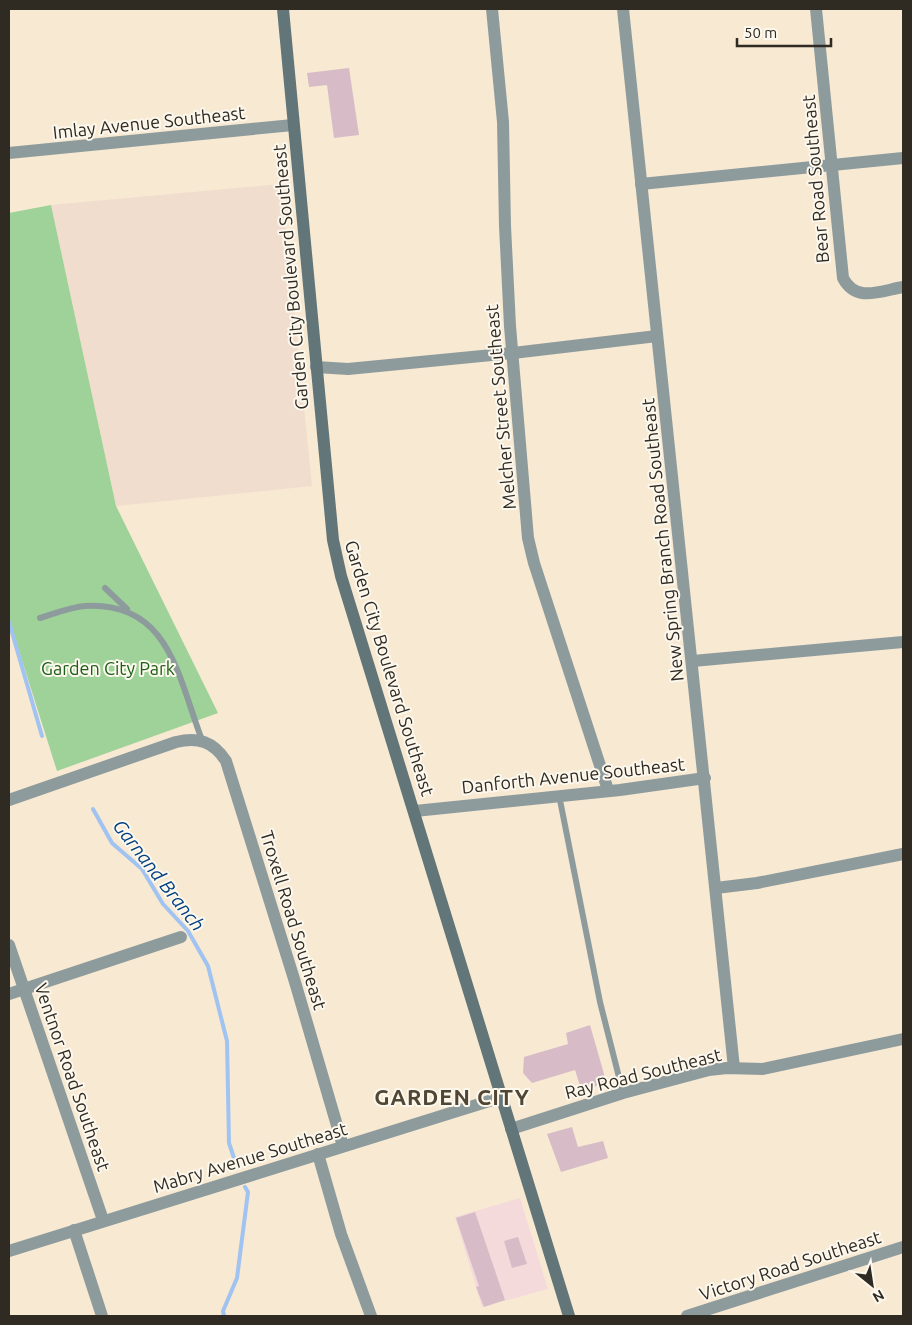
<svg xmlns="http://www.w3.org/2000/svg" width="912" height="1325" font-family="Ubuntu,sans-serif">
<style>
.commercial{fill:#f5dadb}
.education{fill:#f0ddcd}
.green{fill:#9ed298}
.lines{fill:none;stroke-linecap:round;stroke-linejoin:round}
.stream{stroke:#a0c3f1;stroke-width:4}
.building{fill:#d7bcc8}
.lane{stroke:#8e9b9d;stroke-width:6}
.street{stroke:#8e9b9d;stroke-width:12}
.secondary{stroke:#627578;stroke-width:12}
.labels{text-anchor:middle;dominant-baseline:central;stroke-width:4;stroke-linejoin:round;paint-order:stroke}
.street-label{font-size:18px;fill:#2f2a22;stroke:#fdf8ee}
.park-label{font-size:18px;fill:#1c6017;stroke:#fdf8ee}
.water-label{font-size:19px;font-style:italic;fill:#003f81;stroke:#fdf8ee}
.district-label{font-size:22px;font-weight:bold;letter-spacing:1px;fill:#514633;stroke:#fdf8ee}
</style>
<rect width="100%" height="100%" fill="#f7e9d2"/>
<path class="commercial" d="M 520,1198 L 548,1289 L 482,1307 L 455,1217 Z"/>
<path class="education" d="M 281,184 L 312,486 L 116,506 L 51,205 Z"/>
<path class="green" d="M 51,205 L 116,506 L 218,713 L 57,771 L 9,619 L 9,213 Z"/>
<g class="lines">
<g class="stream">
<path d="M 9,622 L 42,736"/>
<path d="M 93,809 L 112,843 L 142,869 L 163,904 L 188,931 L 208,966 L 227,1041 L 229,1143 L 236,1164"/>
<path d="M 224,1316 L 223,1311 L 237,1278 L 248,1192 L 245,1187"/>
</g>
</g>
<g class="building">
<path d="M 349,68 L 359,135 L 334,138 L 327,85 L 309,87 L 307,73 Z"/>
<path d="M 590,1025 L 606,1081 L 592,1088 L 581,1089 L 575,1070 L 532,1083 L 523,1073 L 524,1057 L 568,1044 L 566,1033 Z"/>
<path d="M 572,1127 L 578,1147 L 603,1141 L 608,1158 L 561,1172 L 547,1134 Z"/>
<path d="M 475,1212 L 505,1300 L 484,1307 L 476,1287 L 479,1286 L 456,1218 Z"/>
<path d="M 518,1237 L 527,1264 L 512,1268 L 504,1241 Z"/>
</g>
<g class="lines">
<g class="lane">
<path d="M 105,588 L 127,609"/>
<path d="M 40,618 C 54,614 70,607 85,606 C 170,601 178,678 202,740"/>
<path d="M 559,795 L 600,1002 L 623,1093"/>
</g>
<g class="street">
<path d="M 492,9 L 503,122 L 505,226 L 510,326 L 528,538 L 534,563 L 608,790"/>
<path d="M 623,9 L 734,1068"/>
<path d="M 816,9 L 843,278 C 856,303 880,291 903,287"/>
<path d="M 9,153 L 293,125"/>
<path d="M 641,184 L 903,158"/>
<path d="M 316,367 L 348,369 L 513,353 L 657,336"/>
<path d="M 693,661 L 903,642"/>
<path d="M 9,800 L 176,742 C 198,737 213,741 226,761 L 295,982 L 343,1146"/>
<path d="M 415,811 L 620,790 L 705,778"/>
<path d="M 716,888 L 757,883 L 903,854"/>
<path d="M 9,945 L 103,1220"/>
<path d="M 9,994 L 181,937"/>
<path d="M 511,1129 L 623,1093 L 709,1070 L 727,1068 L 763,1069 L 903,1039"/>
<path d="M 318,1154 L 341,1234 L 371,1316"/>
<path d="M 74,1230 L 102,1316"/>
<path d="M 9,1251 L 502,1097"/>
<path d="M 687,1316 L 903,1247"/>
</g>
<path class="secondary" d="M 283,9 L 333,540 L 341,576 L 569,1316"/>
</g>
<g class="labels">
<g class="street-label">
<text transform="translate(149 122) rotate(-6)">Imlay Avenue Southeast</text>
<text transform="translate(815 179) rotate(-95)">Bear Road Southeast</text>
<text transform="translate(290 277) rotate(-95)">Garden City Boulevard Southeast</text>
<text transform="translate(500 407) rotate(-95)">Melcher Street Southeast</text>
<text transform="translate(662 540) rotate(-96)">New Spring Branch Road Southeast</text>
<text transform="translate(390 668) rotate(73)">Garden City Boulevard Southeast</text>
<text transform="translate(573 775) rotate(-6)">Danforth Avenue Southeast</text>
<text transform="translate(294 920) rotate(73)">Troxell Road Southeast</text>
<text transform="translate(643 1073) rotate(-14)">Ray Road Southeast</text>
<text transform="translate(73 1077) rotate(71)">Ventnor Road Southeast</text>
<text transform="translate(250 1157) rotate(-17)">Mabry Avenue Southeast</text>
<text transform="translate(790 1265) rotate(-18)">Victory Road Southeast</text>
</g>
<g class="park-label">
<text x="108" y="668">Garden City Park</text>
</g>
<g class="water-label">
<text transform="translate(159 875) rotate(52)">Garnand Branch</text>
</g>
<g class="district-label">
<text x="452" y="1096">GARDEN CITY</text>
</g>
</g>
<rect width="912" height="1325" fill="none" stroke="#2f2a22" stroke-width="20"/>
<g transform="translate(872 1285) rotate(150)" stroke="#fdf8ee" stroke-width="4" paint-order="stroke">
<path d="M0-4L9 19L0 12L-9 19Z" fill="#2f2a22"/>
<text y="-8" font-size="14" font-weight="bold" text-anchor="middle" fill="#2f2a22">N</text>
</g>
<path d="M737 38v8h94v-8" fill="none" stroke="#2f2a22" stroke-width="2.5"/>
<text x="744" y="38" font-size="15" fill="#2f2a22" stroke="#fdf8ee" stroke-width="4" paint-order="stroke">50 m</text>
</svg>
